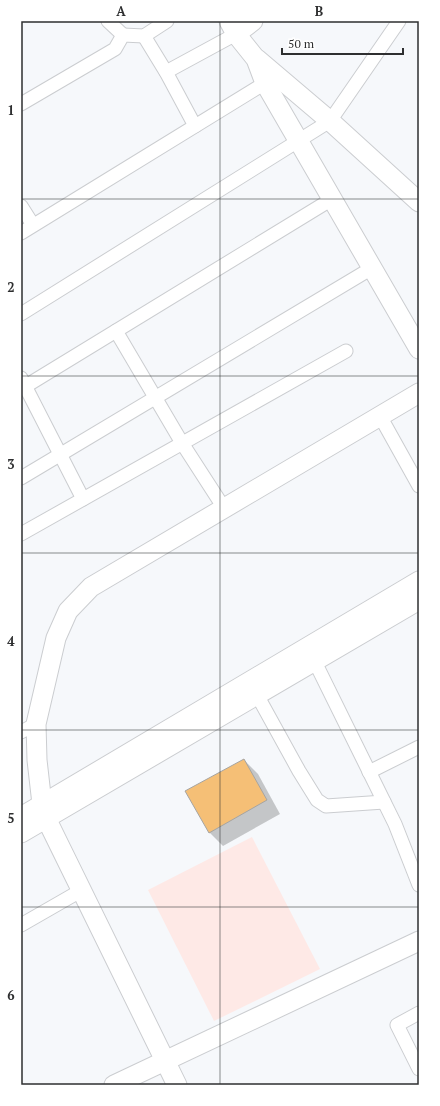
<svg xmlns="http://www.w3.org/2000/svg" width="440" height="1106" font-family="'PT Serif',serif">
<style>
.commercial{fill:#fee9e6}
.shadow{fill:#0003}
.building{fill:#f5bf76;stroke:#a6a4a1}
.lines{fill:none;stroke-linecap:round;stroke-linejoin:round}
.street-casing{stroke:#cbcdd0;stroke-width:15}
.secondary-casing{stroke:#cbcdd0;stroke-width:21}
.street{stroke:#fff;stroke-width:13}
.secondary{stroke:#fff;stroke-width:19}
.grid{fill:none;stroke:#2e2f30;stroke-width:1;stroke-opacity:0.55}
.neatline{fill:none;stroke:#2e2f30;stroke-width:1.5}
.grid-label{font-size:13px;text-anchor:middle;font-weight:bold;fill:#2e2f30}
</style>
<rect width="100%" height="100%" fill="#f6f8fb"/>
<path class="commercial" d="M 252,837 L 320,969 L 214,1021 L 148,890 Z"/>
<path class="shadow" d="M 244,760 L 258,774 L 280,814 L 223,846 L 209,832 Z"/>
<path class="building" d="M 244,759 L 267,800 L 209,833 L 185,791 Z"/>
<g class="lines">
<defs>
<g id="street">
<path d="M 108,21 L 123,35"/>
<path d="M 144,36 L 166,72 L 195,126"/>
<path d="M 166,72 L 236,34"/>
<path d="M 21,104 L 115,49 L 123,35 L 144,36 L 167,21"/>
<path d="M 21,206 L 33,225"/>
<path d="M 21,233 L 265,83"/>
<path d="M 21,314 L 330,121 L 399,21"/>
<path d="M 116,331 L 182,443 L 224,508"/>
<path d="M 21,378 L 83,499"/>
<path d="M 21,389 L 332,199"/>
<path d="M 380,416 L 419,486"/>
<path d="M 21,478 L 372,268"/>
<path d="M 21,534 L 346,351"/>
<path d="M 315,662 L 395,824 L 419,885"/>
<path d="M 257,695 L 299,771 L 317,800 L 326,806 L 384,802"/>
<path d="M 21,732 L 36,724"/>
<path d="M 369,772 L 419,747"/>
<path d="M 21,925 L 82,890"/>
<path d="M 419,1013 L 397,1025 L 419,1069"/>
</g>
<g id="secondary">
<path d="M 229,21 L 236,34 L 256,59 L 265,83 L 419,349"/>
<path d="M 236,34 L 253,21"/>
<path d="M 257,59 L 330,121 L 419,202"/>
<path d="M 21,817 L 419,581"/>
<path d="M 21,833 L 419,600"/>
<path d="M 114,1085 L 419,941"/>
<path d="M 177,1085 L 46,818 L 42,804 L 37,760 L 36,724 L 56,638 L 68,611 L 91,587 L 419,393"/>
</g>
</defs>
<use href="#street" class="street-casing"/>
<use href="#secondary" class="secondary-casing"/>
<use href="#street" class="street"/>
<use href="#secondary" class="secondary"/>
</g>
<path class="grid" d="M 220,21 L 220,1085M 21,199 L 419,199M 21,376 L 419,376M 21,553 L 419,553M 21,730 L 419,730M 21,907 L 419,907"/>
<rect width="440" height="1106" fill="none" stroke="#ffffff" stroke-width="44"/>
<path d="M282 48v6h121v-6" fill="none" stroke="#2e2f30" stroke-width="2"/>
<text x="288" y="48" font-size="12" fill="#2e2f30" stroke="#ffffff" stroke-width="3" paint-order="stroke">50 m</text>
<rect x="22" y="22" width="396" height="1062" class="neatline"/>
<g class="grid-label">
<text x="121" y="16">A</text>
<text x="319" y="16">B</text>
<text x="11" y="115">1</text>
<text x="11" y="292">2</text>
<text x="11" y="469">3</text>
<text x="11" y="646">4</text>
<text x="11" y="823">5</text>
<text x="11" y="1000">6</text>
</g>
</svg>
